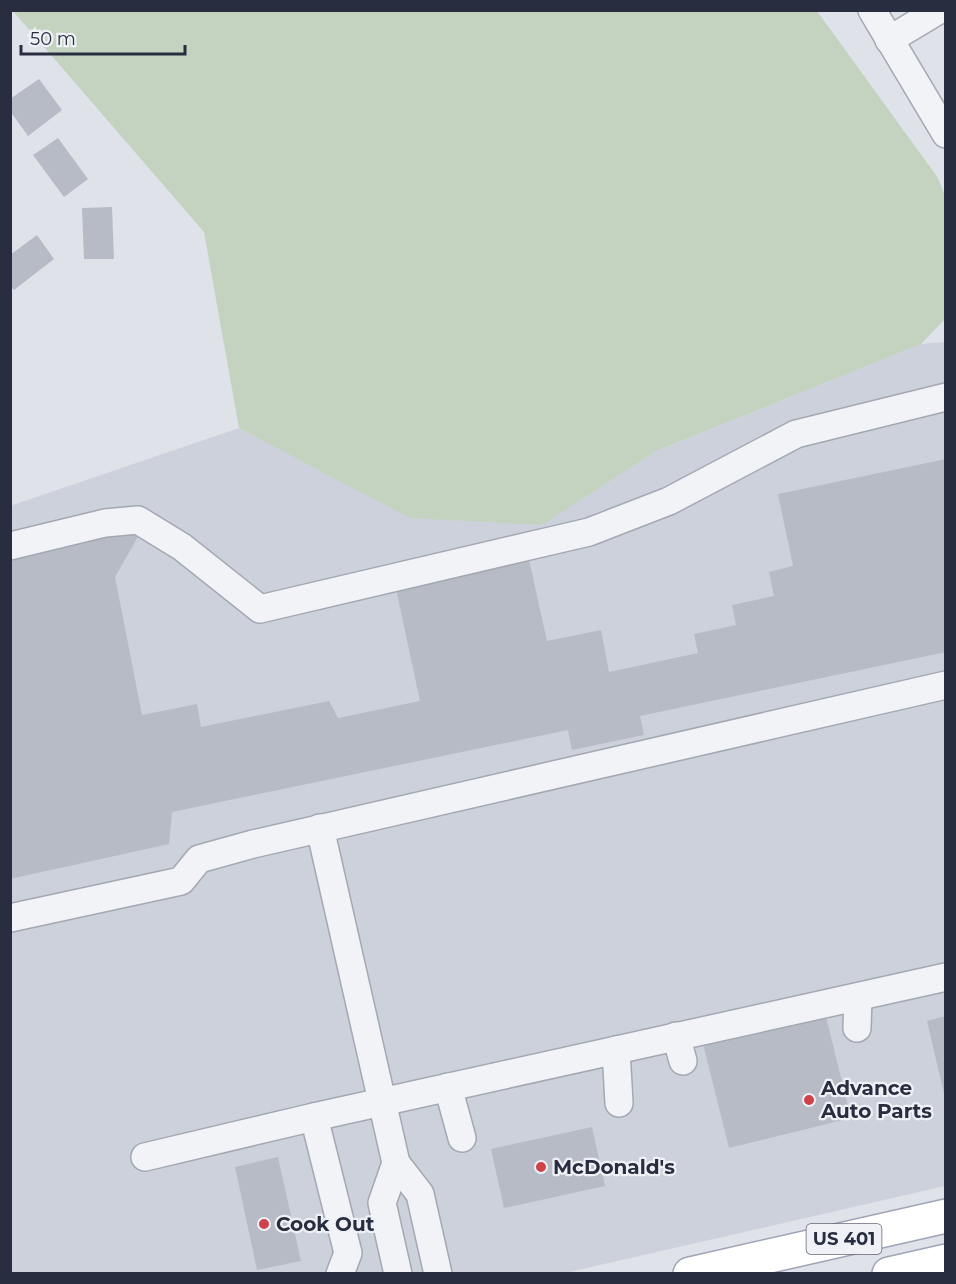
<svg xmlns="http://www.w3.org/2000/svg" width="956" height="1284" font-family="Montserrat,sans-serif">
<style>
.built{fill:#cdd1db}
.green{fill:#c3d3c0}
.building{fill:#b7bbc6}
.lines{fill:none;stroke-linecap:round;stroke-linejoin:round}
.minor-casing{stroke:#a4a8b3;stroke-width:30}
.major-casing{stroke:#9fa5b5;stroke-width:36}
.minor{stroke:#f2f3f7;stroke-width:27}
.major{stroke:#fff;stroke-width:33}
.poi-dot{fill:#d04249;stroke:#eff1f6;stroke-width:2}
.labels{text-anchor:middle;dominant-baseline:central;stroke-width:4.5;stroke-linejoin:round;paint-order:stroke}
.shield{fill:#eff1f6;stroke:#646877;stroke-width:1.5}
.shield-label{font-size:18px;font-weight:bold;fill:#282e40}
.poi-label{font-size:20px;font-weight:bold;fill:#282e40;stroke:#eff1f6;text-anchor:start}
</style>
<rect width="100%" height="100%" fill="#dfe2e9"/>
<path class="built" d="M 945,342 L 945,1186 L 565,1273 L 11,1273 L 10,506 L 239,428 L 309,464 L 541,525 L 656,451 L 921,344 Z"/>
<path class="green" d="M 13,11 L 817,11 L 938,178 L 945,196 L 945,319 L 921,344 L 656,451 L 542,525 L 410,518 L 239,428 L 204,232 Z"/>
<g class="building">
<path d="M 39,79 L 62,110 L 28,136 L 10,111 L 10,99 Z"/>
<path d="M 58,138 L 88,179 L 64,197 L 33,155 Z"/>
<path d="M 112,207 L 114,259 L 84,259 L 82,208 Z"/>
<path d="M 37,235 L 54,259 L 14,290 L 10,286 L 10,255 Z"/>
<path d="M 946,459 L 946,652 L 640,716 L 644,735 L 572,750 L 568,730 L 172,812 L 169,844 L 10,879 L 10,553 L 126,527 L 139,535 L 115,577 L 142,715 L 197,704 L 201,727 L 329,701 L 338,718 L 420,701 L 395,584 L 528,555 L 547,641 L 601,630 L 609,672 L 698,653 L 694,634 L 736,625 L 732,605 L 774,596 L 769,572 L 793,566 L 778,494 Z"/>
<path d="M 824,1009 L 851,1118 L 729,1148 L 702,1040 Z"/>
<path d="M 946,1016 L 946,1098 L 945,1098 L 927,1021 Z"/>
<path d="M 592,1127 L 605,1186 L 504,1208 L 491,1149 Z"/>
<path d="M 278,1157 L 301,1261 L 257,1270 L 235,1167 Z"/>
</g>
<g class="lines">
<defs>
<g id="minor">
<path d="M 872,10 L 946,134"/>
<path d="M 889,40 L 939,10"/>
<path d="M 10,546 L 105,523 L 138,520 L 182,547 L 260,609 L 589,532 L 669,501 L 796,434 L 946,397"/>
<path d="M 320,828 L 396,1163 L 420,1194 L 438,1274"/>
<path d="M 10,918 L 181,881 L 199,859 L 253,844 L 946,685"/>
<path d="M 857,1028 L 858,997"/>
<path d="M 676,1036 L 683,1061"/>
<path d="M 616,1050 L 619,1103"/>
<path d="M 448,1087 L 462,1138"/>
<path d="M 145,1157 L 314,1117"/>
<path d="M 396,1163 L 382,1203 L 398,1274"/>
<path d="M 340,1274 L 348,1253 L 314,1117 L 946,977"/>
</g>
<g id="major">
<path d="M 690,1274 L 946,1216"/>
<path d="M 889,1274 L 946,1261"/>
</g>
</defs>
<use href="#minor" class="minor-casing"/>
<use href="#major" class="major-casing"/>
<use href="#minor" class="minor"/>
<use href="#major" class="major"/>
</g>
<g class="poi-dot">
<circle cx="809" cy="1100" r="6"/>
<circle cx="541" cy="1167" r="6"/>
<circle cx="264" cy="1224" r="6"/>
</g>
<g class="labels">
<rect class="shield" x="806.5" y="1224" width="75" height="30" rx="4.5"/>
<g class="shield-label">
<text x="844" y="1239">US 401</text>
</g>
<g class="poi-label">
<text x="821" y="1088">Advance<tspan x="821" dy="23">Auto Parts</tspan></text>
<text x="553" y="1167">McDonald's</text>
<text x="276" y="1224">Cook Out</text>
</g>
</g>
<rect width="956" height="1284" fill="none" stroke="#282e40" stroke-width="24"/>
<path d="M21 45v9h164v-9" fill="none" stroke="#282e40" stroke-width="3"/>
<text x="30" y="45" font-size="18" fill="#282e40" stroke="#eff1f6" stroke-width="4.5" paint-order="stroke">50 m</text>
</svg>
